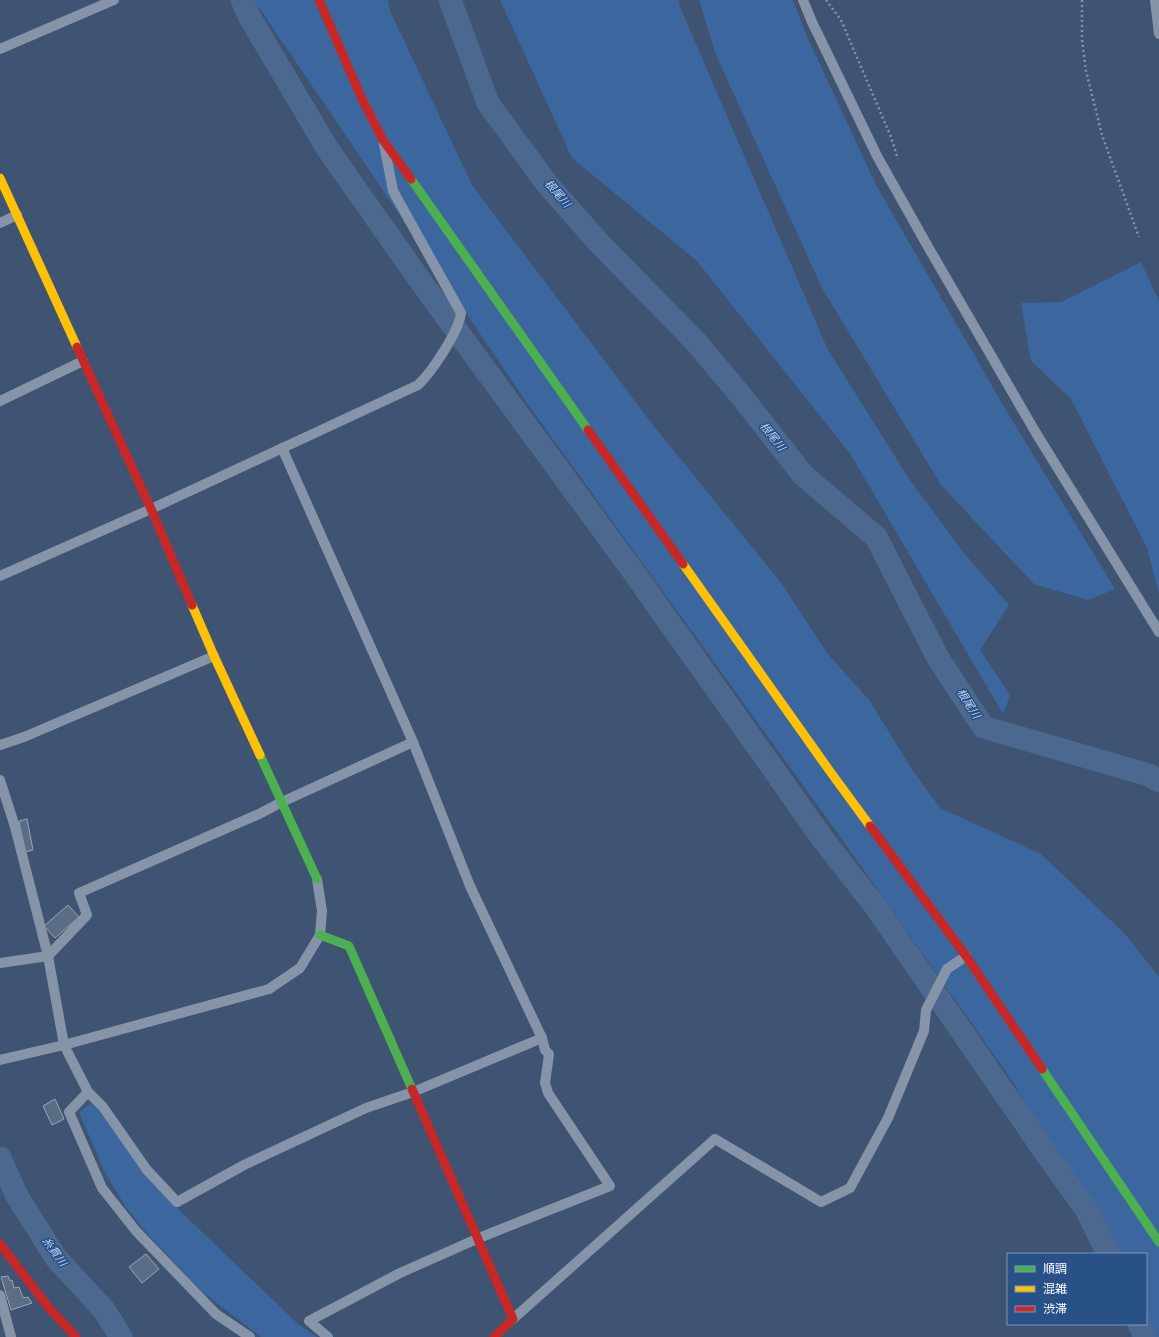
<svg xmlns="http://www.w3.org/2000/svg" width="1159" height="1337" font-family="Overpass,'Noto Sans JP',sans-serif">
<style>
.green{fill:#3c679e}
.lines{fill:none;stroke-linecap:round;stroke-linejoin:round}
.river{stroke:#4c688f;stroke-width:23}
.building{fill:#5b6d84;stroke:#98a5b6}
.path{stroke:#8594a8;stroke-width:2.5;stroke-dasharray:2 3;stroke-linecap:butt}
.street{stroke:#8594a8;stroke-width:10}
.fast{stroke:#4caf50;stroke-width:9}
.slow{stroke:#ffc107;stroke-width:9}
.jam{stroke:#c62828;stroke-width:9}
.labels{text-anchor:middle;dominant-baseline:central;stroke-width:3;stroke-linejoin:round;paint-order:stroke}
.water-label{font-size:11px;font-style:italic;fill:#c0d5f0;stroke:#285188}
</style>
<rect width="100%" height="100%" fill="#3e5472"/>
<g class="green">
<path d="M 254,0 L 388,0 L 390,11 L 472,185 L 653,425 L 782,584 L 827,653 L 869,700 L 913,771 L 940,808 L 1041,854 L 1125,934 L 1159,977 L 1159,1337 L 1156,1337 L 1155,1333 L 1146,1317 L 1146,1254 L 1110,1254 L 1013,1082 L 839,835 L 529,406 Z"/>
<path d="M 500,0 L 679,0 L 680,7 L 828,350 L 910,480 L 963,552 L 1009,605 L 980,650 L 1010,695 L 1003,714 L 851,455 L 697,261 L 572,158 Z"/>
<path d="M 699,0 L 793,0 L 805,32 L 877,187 L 1006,410 L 1115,589 L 1088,600 L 1034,584 L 941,485 L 822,288 L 716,55 Z"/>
<path d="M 1141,262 L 1159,301 L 1159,594 L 1147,548 L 1071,399 L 1031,361 L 1021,303 L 1061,302 Z"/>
<path d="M 93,1102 L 137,1161 L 176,1207 L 297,1323 L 317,1337 L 261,1337 L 200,1290 L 146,1232 L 125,1206 L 104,1171 L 79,1112 Z"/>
</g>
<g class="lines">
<g class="river">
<path d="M 242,0 L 249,16 L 327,148 L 424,286 L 630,567 L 825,842 L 875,906 L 1052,1162 L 1086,1209 L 1108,1254"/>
<path d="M 450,0 L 488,103 L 547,184 L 600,244 L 696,342 L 742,397 L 803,475 L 876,537 L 938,658 L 983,727 L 1149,775 L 1159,781"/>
<path d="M 0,1158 L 17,1196 L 56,1258 L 104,1310 L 121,1337"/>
<path d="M 1139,1324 L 1145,1337"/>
</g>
</g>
<g class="building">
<path d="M 27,819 L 33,850 L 25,852 L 19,821 Z"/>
<path d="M 68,905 L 79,917 L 55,938 L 44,926 Z"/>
<path d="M 55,1099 L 64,1119 L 52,1125 L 43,1106 Z"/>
<path d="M 146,1254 L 159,1269 L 142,1283 L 129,1267 Z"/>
<path d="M 8,1276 L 10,1281 L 12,1280 L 14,1288 L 19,1287 L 23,1298 L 28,1297 L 32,1303 L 11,1310 L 1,1277 Z"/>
</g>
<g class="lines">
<g class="path">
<path d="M 826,0 L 841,20 L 891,137 L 898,159"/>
<path d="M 1082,0 L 1082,40 L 1086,71 L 1102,135 L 1139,237"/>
</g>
<g class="street">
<path d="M 803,0 L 812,22 L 877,156 L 927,245 L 1036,433 L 1159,632"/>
<path d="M 1155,0 L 1159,34"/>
<path d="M 0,49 L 114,0"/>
<path d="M 0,223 L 17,215"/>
<path d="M 0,401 L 83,361"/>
<path d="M 282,448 L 413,742 L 470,886 L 542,1038 L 545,1050 L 549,1054 L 545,1083 L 548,1093 L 610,1186 L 479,1238 L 400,1273 L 309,1321 L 328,1337"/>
<path d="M 0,576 L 151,509 L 418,385 C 432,372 459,331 461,313 L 393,191 L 384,144"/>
<path d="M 0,745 L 24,737 L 214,656"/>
<path d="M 0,780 L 15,827 L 48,956 L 64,1045 L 88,1092 L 69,1112 L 102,1188 L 136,1231 L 216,1314 L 250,1337"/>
<path d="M 0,963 L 48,956 L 87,915 L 79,893 L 259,814 L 282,802 L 413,742"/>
<path d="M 0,1060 L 64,1045 L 269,989 L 300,968 L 320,935 L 322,911 L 317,879"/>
<path d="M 88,1092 L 103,1107 L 147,1170 L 177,1202 L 244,1165 L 366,1108 L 413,1092 L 542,1038"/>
<path d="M 0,1295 L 11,1337"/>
<path d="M 513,1319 L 715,1139 L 821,1202 L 850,1188 L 888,1118 L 924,1031 L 926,1010 L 947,969 L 966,956"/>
</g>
<g class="fast">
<path d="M 411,179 L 588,430"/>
<path d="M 260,755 L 317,879"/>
<path d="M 320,935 L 349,946 L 412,1089"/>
<path d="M 1042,1069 L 1159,1242"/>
</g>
<g class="slow">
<path d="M 0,178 L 77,347"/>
<path d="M 683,564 L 829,770 L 870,826"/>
<path d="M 192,605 L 214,656 L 260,755"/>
</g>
<g class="jam">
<path d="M 319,0 L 362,99 L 383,140 L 411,179"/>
<path d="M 77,347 L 151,509 L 192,605"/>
<path d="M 588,430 L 683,564"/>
<path d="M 870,826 L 966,956 L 1042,1069"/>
<path d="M 412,1089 L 513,1319 L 494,1337"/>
<path d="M 0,1244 L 49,1308 L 76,1337"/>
</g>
</g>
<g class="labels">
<g class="water-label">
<text transform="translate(557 194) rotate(49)">根尾川</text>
<text transform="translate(772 437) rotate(51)">根尾川</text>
<text transform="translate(968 704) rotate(57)">根尾川</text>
<text transform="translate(54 1252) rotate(54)">糸貫川</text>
</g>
</g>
<rect x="1007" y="1253" width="140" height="72" fill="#285188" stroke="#7e97b8"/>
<rect x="1015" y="1266" width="20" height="6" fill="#4caf50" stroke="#7e97b8"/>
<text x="1043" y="1273" font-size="12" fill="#ffffff">順調</text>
<rect x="1015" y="1286" width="20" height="6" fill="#ffc107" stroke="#7e97b8"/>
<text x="1043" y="1293" font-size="12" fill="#ffffff">混雑</text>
<rect x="1015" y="1306" width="20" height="6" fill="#c62828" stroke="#7e97b8"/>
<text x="1043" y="1313" font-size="12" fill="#ffffff">渋滞</text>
</svg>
